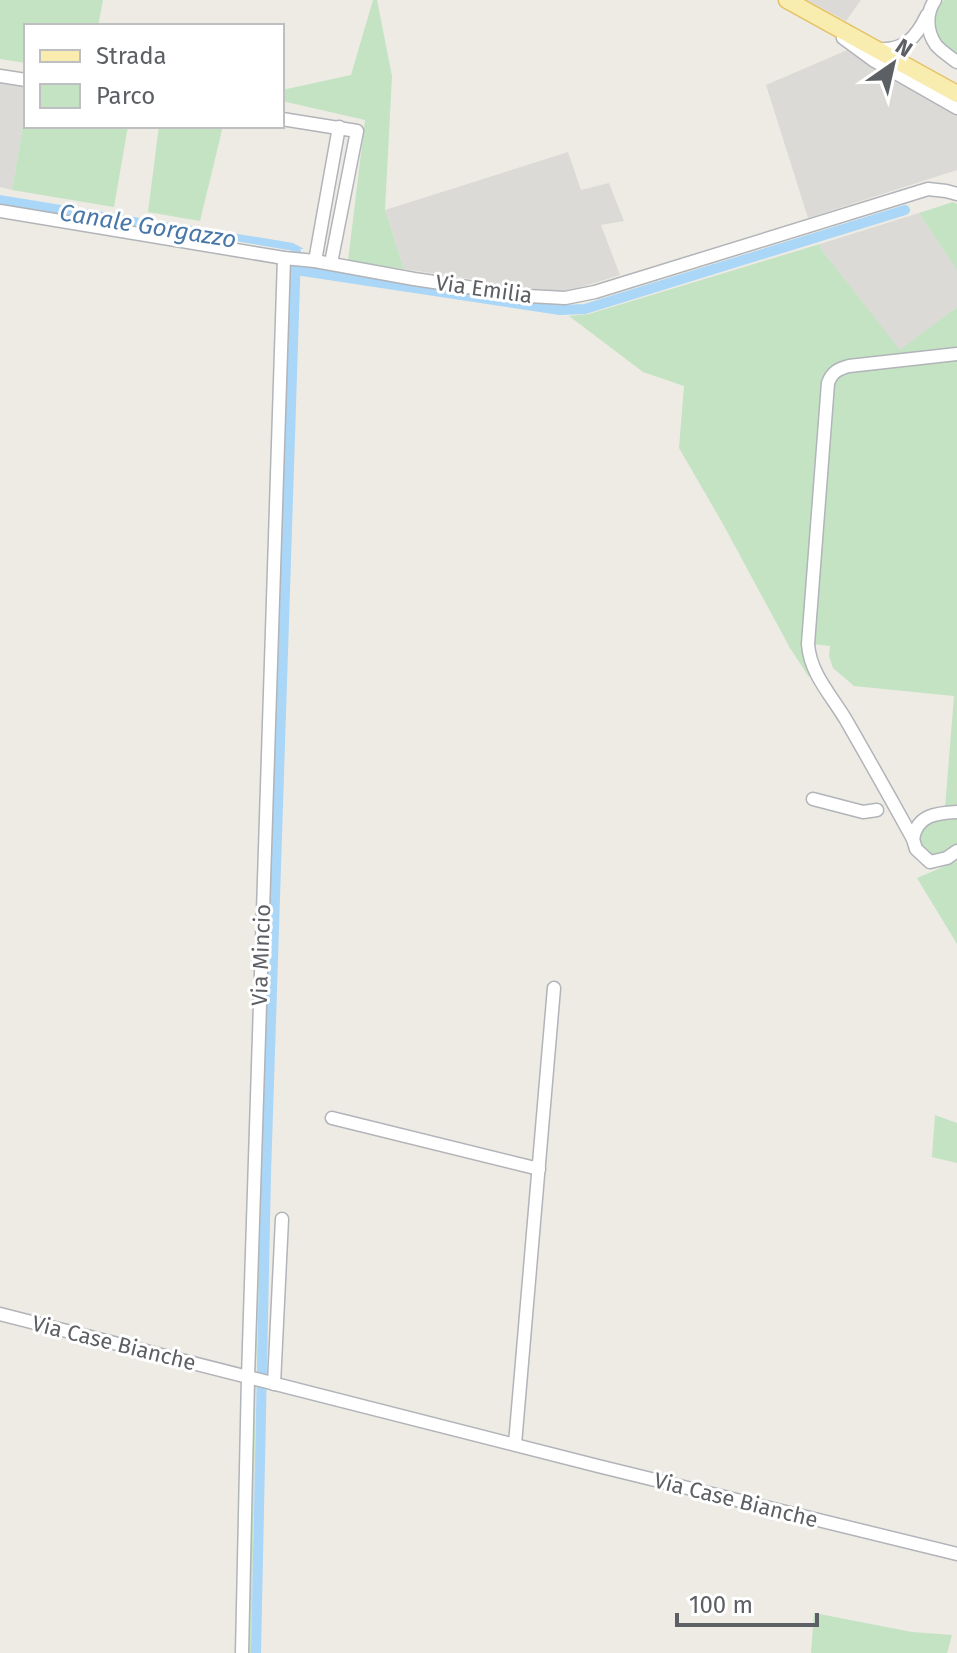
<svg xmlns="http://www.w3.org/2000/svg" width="957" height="1653" font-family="'Fira Sans',sans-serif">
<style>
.industrial{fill:#dcdad6}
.green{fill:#c3e3c3}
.water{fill:#aad6f7}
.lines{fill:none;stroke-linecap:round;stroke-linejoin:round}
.canal{stroke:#aad6f7;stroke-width:10}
.minor-casing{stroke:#b1b4b8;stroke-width:15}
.major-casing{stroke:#e5c166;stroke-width:19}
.minor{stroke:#fff;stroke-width:12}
.major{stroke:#f8ecaf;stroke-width:16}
.labels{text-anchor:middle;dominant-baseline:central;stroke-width:6;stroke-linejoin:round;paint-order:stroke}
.street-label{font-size:22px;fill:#5c5f63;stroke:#fff}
.water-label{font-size:24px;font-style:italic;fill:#4977a8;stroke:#fff}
</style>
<rect width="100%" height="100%" fill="#edebe4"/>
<g class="industrial">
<path d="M 807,0 L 861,0 L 846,21 Z"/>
<path d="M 852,48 L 957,105 L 957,170 L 808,218 L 766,85 Z"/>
<path d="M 0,79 L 26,84 L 26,108 L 12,190 L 0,187 Z"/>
<path d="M 568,152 L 581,190 L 609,183 L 624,221 L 601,225 L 620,275 L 562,293 L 404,269 L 385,210 Z"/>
<path d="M 919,213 L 957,270 L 957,307 L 900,351 L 821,249 L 820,244 Z"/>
</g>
<g class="green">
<path d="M 0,0 L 103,0 L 98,26 L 26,26 L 26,63 L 0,59 Z"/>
<path d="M 373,0 L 377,0 L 392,76 L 385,210 L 404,269 L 348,261 L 365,120 L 282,101 L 282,90 L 351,75 Z"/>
<path d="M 944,0 L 957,0 L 957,59 C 952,54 944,50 940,45 C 928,31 932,12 944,0 Z"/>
<path d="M 26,108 L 26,126 L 128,126 L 114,207 L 12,190 Z"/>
<path d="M 159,126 L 223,126 L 200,221 L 148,212 Z"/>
<path d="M 953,202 L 957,204 L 957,270 L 919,213 Z"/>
<path d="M 820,244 L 821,249 L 900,350 L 957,307 L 957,807 L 945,808 L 954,696 L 854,686 L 833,668 L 829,656 L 830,646 L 812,644 L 809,677 L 790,648 L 723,524 L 679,448 L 684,386 L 643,372 L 569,316 L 589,314 Z"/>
<path d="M 290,258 L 293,258 L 256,1371 L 253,1370 L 288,270 Z"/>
<path d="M 957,818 L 957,846 C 947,854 934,859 923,851 L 917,836 L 929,820 Z"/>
<path d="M 957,861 L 957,944 L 917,878 Z"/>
<path d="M 935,1115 L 957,1123 L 957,1163 L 932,1157 Z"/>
<path d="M 251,1378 L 256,1378 L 251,1653 L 245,1653 Z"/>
<path d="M 814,1613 L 912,1632 L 952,1635 L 947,1653 L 811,1653 Z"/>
</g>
<path class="water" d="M 0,195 L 293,243 L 304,249 L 300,249 L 301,252 L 0,202 Z"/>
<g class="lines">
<g class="canal">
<path d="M 0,203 L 179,232"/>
<path d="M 296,270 L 560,310 L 585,309 L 905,210"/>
<path d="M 256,1653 L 266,1174 L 296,252"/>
</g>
<defs>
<g id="minor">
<path d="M 935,0 C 926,13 926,31 936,45 C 941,51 950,57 957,62"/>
<path d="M 843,38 L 873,60 L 957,108"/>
<path d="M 878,49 C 904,51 916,38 927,15"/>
<path d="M 0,76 L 26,80"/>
<path d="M 282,119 L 357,131 L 331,263"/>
<path d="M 0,211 L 284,258 L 315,261 L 414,279 L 528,296 L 565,298 L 595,292 L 928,189 L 946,191 L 957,194"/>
<path d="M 315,261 L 339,127"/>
<path d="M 957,354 L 849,366 C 838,369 832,372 828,383 L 808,644 C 810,674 832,696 846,720 C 869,760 891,799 913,839 C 917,815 936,813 957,812"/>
<path d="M 813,799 L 863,812 L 877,810"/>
<path d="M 913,839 L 916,849 L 930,862 L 947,858 L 957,851"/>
<path d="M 332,1118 L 539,1169"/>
<path d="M 0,1314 L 598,1466 L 957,1554"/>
<path d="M 274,1384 L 282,1219"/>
<path d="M 515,1444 L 554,988"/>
<path d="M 242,1653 L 248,1377 L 284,258"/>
</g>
<path id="major" d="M 787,0 L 957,94"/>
</defs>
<use href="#minor" class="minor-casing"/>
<use href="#major" class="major-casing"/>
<use href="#minor" class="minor"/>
<use href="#major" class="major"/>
</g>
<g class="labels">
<g class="street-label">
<text transform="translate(484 289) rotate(8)">Via Emilia</text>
<text transform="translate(261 955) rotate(-88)">Via Mincio</text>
<text transform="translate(114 1343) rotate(14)">Via Case Bianche</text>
<text transform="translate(736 1500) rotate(14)">Via Case Bianche</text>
</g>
<g class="water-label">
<text transform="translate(148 226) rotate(9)">Canale Gorgazzo</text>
</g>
</g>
<rect x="24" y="24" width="260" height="104" fill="#ffffff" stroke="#bebfc1" stroke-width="2"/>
<rect x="40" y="50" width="40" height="12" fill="#f8ecaf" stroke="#bebfc1" stroke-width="2"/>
<text x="96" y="64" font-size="24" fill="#5c5f63">Strada</text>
<rect x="40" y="84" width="40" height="24" fill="#c3e3c3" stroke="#bebfc1" stroke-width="2"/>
<text x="96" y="104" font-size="24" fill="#5c5f63">Parco</text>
<g transform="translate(893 64) rotate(34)" stroke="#ffffff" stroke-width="6" paint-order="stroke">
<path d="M0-6L14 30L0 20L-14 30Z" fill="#5c5f63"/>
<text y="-12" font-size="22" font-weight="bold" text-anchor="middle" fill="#5c5f63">N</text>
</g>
<path d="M677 1613v12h140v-12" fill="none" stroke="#5c5f63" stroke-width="4"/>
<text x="689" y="1613" font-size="24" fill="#5c5f63" stroke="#ffffff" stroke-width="6" paint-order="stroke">100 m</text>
</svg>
